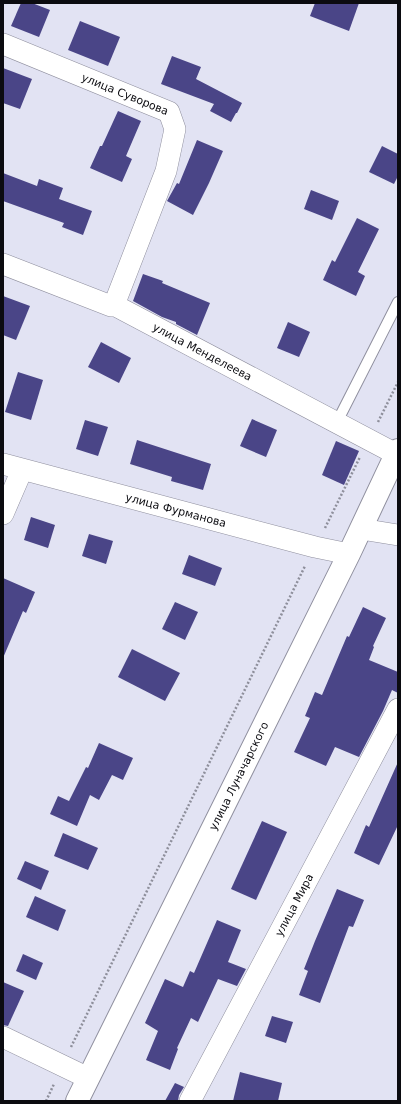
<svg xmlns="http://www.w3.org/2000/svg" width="401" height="1104" font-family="'DejaVu Sans',sans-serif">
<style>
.building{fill:#4a4587}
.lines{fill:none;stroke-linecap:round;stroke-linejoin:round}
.service-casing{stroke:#8f8f9e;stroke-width:12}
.minor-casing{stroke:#8f8f9e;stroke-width:22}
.secondary-casing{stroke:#8f8f9e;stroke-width:24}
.path{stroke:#8e8f9b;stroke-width:2.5;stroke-dasharray:2 2;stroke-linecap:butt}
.service{stroke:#fff;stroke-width:10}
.minor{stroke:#fff;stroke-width:21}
.secondary{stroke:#fff;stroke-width:22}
.labels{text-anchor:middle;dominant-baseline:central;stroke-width:4;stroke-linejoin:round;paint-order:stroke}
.street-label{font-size:11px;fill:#0b0b10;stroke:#fff}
</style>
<rect width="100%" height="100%" fill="#e2e3f3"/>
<g class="building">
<path d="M 21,3 L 32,3 L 50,10 L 39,37 L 11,26 Z"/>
<path d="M 315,3 L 359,3 L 349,31 L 310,16 Z"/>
<path d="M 80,21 L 120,37 L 108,66 L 68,50 Z"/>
<path d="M 172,56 L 201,67 L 196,79 L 242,103 L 237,113 L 236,113 L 231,122 L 210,111 L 214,104 L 161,84 Z"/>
<path d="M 3,68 L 32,79 L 20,109 L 3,103 Z"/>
<path d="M 118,111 L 141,121 L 126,156 L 132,159 L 122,182 L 90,168 L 100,146 L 102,146 Z"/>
<path d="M 197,140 L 223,151 L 209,183 L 193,215 L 167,201 L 177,183 L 179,184 Z"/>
<path d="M 382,146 L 398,154 L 398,176 L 394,184 L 369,172 Z"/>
<path d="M 3,173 L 37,186 L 39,179 L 63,188 L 59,199 L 92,211 L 83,235 L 62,227 L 64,223 L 3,201 Z"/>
<path d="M 311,190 L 339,201 L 332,220 L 304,209 Z"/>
<path d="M 357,218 L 379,229 L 358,272 L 365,276 L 356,296 L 323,280 L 332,260 L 335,262 Z"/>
<path d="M 143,274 L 163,281 L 162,283 L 210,303 L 197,335 L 176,324 L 176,322 L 162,317 L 133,301 Z"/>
<path d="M 3,296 L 30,306 L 16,340 L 3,335 Z"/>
<path d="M 288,322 L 310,332 L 299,357 L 277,348 Z"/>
<path d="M 101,342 L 131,358 L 119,383 L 88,367 Z"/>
<path d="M 18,372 L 43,380 L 31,420 L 5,412 Z"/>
<path d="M 252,419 L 277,430 L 266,457 L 240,446 Z"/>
<path d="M 85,420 L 108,427 L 98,456 L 76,449 Z"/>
<path d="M 137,440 L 211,464 L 203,490 L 171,481 L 172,477 L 130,464 Z"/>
<path d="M 336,441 L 359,451 L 344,485 L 322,475 Z"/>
<path d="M 31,517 L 55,525 L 48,548 L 24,540 Z"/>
<path d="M 89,534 L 113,541 L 106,564 L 82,556 Z"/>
<path d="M 189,555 L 222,568 L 215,586 L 182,574 Z"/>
<path d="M 3,578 L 35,592 L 26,613 L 23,611 L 3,658 Z"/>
<path d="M 175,602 L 198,612 L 185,640 L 162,629 Z"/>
<path d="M 363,607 L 386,618 L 373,646 L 374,647 L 369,660 L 398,672 L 398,693 L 392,690 L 383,711 L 359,757 L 335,747 L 326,766 L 294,752 L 310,718 L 305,716 L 315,692 L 322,695 L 347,636 L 349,637 Z"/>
<path d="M 132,649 L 180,673 L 165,701 L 118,677 Z"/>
<path d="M 99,743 L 133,758 L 123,780 L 112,775 L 99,800 L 90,795 L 77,826 L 50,814 L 58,796 L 69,801 L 86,767 L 88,768 Z"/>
<path d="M 398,762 L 398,825 L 379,865 L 354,853 L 366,825 L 369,827 Z"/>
<path d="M 262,821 L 287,832 L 256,900 L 231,889 Z"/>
<path d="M 63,833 L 98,848 L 88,870 L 54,856 Z"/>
<path d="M 25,861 L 49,871 L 41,890 L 17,879 Z"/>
<path d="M 337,889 L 364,900 L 353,927 L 349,926 L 320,1003 L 299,995 L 308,971 L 304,969 L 315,941 Z"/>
<path d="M 35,896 L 66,910 L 58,931 L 26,917 Z"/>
<path d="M 217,920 L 241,930 L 228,962 L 246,969 L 237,986 L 218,979 L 198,1022 L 191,1018 L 177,1048 L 178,1049 L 170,1070 L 146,1060 L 158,1031 L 145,1023 L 165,979 L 183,987 L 190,971 L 194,973 Z"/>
<path d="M 23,954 L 43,963 L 36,980 L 16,971 Z"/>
<path d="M 3,982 L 24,991 L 8,1026 L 3,1025 Z"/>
<path d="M 272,1016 L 293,1022 L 286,1043 L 265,1036 Z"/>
<path d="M 240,1072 L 282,1083 L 278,1101 L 233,1101 Z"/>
<path d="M 175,1083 L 184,1087 L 179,1095 L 178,1101 L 165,1101 Z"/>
</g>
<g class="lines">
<defs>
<path id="service" d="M 337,422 L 398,302"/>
<g id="minor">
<path id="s1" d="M 3,44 L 169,112 L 175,129 L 166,171 L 114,305"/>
<path id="s2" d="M 3,264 L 111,306 L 114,305 L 396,454"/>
<path id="s3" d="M 3,464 L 315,547 L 349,554"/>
<path d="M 3,514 L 22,470"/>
<path d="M 361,529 L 398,535"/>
<path d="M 3,1037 L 88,1078"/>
<path id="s4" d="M 190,1101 L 398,709"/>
</g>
<g id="secondary">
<path id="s5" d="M 77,1101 L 349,554 L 398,450"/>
</g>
</defs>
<use href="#service" class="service-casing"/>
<use href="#minor" class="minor-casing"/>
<use href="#secondary" class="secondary-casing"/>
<g class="path">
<path d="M 378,422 L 398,382"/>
<path d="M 325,528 L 360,457"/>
<path d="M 71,1047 L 305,566"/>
<path d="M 46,1101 L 54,1084"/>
</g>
<use href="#service" class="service"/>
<use href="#minor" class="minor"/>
<use href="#secondary" class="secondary"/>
</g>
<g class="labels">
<g class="street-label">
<text stroke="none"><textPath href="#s1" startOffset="132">улица Суворова</textPath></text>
<text stroke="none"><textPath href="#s2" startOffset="219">улица Менделеева</textPath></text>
<text stroke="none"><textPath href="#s3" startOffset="179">улица Фурманова</textPath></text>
<text stroke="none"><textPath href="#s5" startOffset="363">улица Луначарского</textPath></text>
<text stroke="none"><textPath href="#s4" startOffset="222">улица Мира</textPath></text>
</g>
</g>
<rect width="401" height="1104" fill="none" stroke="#0b0b10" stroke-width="8"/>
</svg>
